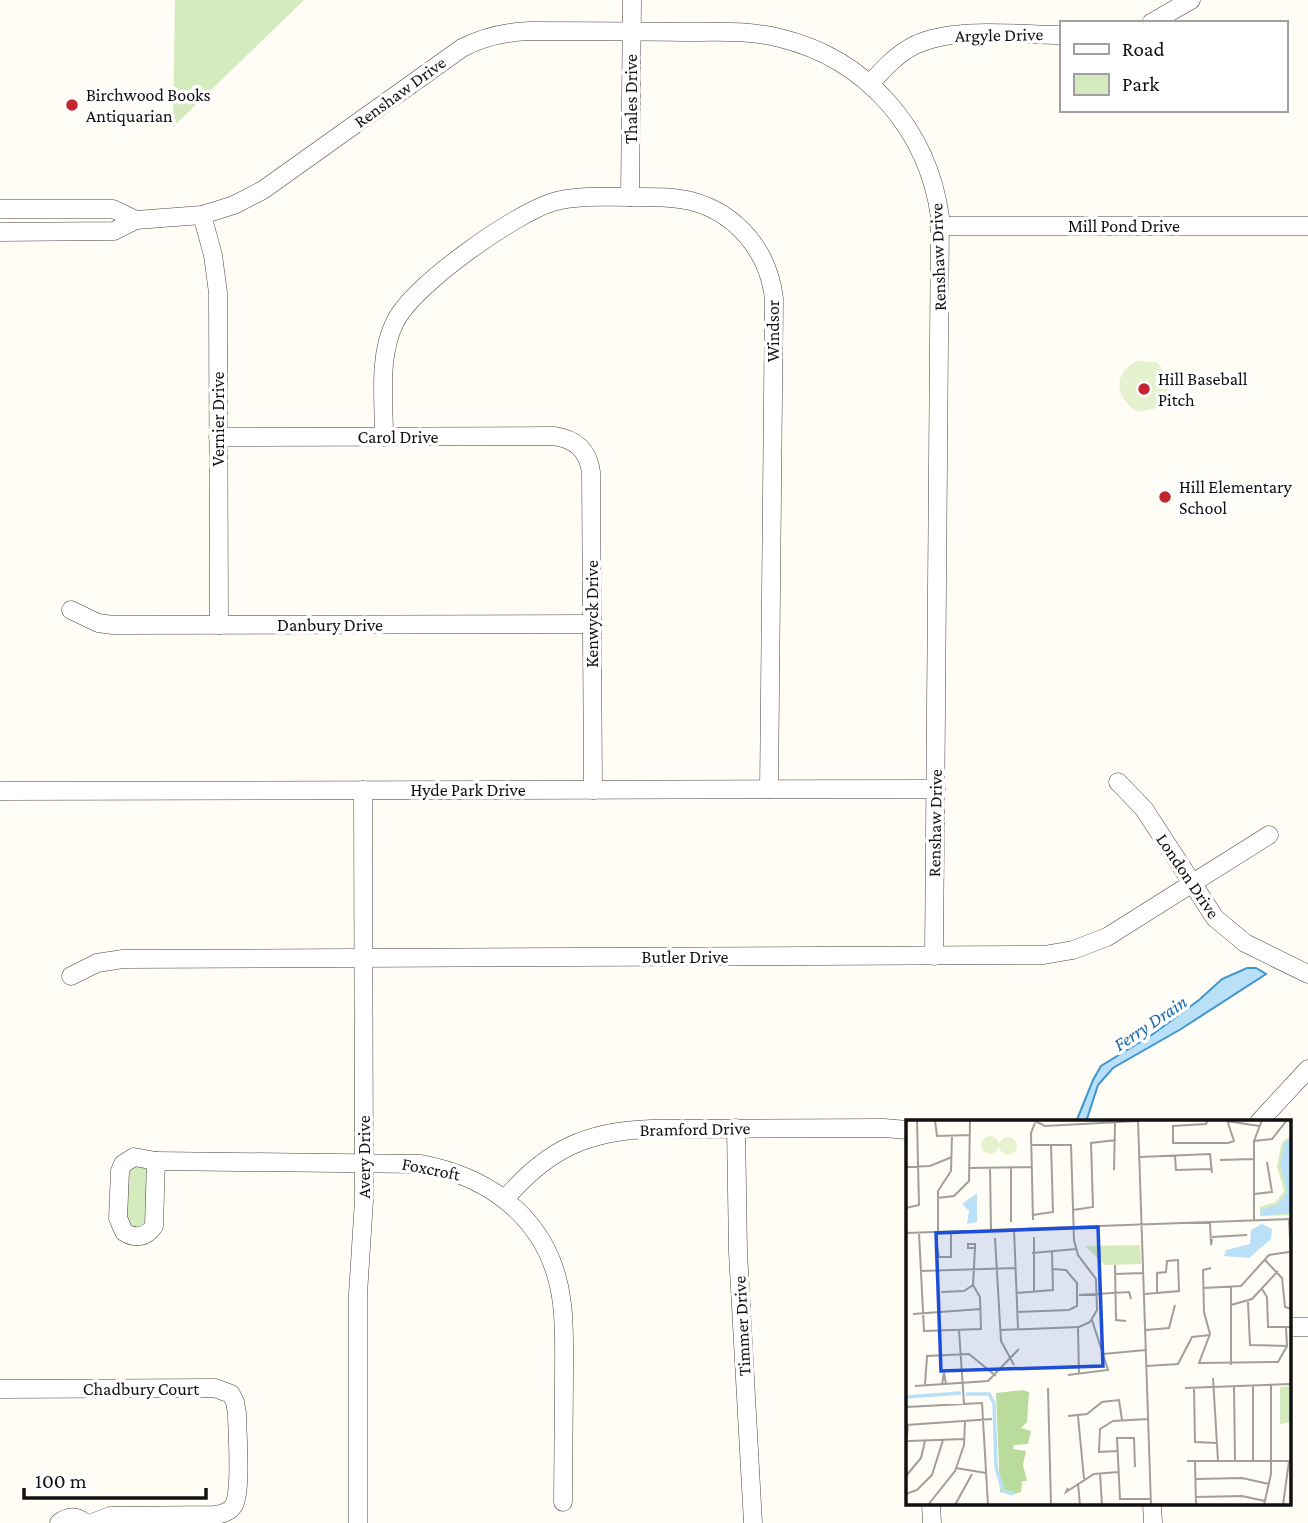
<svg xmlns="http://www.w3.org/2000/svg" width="1308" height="1523" font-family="'Crimson Pro',serif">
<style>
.green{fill:#d5ebbd}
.pitch{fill:#e6f2cf}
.water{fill:#b9e0f7;stroke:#3f96cf;stroke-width:2}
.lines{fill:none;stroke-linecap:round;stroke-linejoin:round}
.minor-casing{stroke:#444;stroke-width:19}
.minor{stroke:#fff;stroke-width:18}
.poi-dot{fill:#c4262e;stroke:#fff;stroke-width:2.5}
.labels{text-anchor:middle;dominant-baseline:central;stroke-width:7;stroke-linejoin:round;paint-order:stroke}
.street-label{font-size:18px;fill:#111;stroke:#fff}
.poi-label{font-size:18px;fill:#111;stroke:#fff;text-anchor:start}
.water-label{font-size:19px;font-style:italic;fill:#1768a6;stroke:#fff}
.inset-river{fill:none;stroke:#b9e0f7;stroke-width:3.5}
.inset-road{fill:none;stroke:#a09f9a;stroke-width:2}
.view{fill:#1d4ed8;fill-opacity:0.15;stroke:#1d4ed8;stroke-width:3.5}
.inset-edge{fill:none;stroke:#111;stroke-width:3.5}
</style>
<rect width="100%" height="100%" fill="#fffdf5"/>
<g class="green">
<path d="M 175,0 L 304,0 L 173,127 Z"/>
<path d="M 142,1164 L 147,1169 L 150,1217 L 144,1229 L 125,1226 L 125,1170 Z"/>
</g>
<path class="pitch" d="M 1136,361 L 1157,362 C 1168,375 1169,382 1168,400 L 1158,408 L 1138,412 C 1116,399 1111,375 1136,361 Z"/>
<path class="water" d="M 1247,968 L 1256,968 L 1266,974 L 1181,1029 L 1113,1068 L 1098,1085 L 1086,1122 L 1076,1122 L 1093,1080 L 1101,1066 L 1153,1034 L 1199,1000 L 1222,979 Z"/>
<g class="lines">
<defs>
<g id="minor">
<path d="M 1151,23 L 1191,0"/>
<path d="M 870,84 C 883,69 897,54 915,45 C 955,26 1018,35 1061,35"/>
<path d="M 630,197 L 632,0"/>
<path d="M 0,209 L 113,209 L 136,220"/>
<path d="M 202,215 L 213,255 L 218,293 L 219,625"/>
<path d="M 941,226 L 1308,226"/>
<path d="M 0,232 L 114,231 L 136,220 L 202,215 L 234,205 L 263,190 L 462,48 C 483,37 505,32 529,31 C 580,31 632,31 684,32 C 716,32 749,30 780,38 C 867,59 928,130 940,217 L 934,956"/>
<path d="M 218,437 L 554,436 C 575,439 588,450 591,472 L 593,790"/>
<path d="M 384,437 C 384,399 378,356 395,322 C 413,285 514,214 553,202 C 577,195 603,197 627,197 C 648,197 670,196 691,201 C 737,213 769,252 774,299 L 769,789"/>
<path d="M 71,610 L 98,623 L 113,625 L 592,624"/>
<path d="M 1118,782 L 1144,809 L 1215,918 L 1245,943 L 1308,974"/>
<path d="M 0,791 L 936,789"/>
<path d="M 71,976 L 97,963 L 123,959 L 1044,955 L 1073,950 L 1107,937 L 1269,835"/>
<path d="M 1259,1122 L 1308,1069"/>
<path d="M 736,1128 L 738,1252 L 753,1523"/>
<path d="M 134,1157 L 156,1161 L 154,1226 C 146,1238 135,1239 124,1232 L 118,1218 L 120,1171 L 123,1164 Z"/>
<path d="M 156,1161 L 421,1164 C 496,1178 553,1225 562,1304 C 565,1329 564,1354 564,1379 C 564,1420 563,1461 563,1502"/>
<path d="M 505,1199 C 547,1150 586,1131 651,1129 L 884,1128 L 907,1130"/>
<path d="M 1289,1327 L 1308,1327"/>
<path d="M 0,1389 L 215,1388 L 231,1394 L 235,1402 L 237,1413 C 237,1432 242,1489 234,1505 C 230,1512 223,1514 215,1515 L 110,1516 L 92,1523"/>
<path d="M 931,1504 L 932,1523"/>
<path d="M 1152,1504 L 1153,1523"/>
<path d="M 59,1523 C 67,1516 76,1515 85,1523"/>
<path d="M 358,1523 L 358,1294 L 364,1200 L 363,790"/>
</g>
</defs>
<use href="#minor" class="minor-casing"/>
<use href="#minor" class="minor"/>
</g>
<g class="poi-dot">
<circle cx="72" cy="105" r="7"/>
<circle cx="1144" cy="389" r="7"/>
<circle cx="1165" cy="497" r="7"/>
</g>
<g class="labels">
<g class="street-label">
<text transform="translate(999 35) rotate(-1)">Argyle Drive</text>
<text transform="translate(400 92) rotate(-36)">Renshaw Drive</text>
<text transform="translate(631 99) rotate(-90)">Thales Drive</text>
<text x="1124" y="226">Mill Pond Drive</text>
<text transform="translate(938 257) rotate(-92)">Renshaw Drive</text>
<text transform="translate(773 331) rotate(-90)">Windsor</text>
<text transform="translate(218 419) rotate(-90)">Vernier Drive</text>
<text x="398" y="437">Carol Drive</text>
<text transform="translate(592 614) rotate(-90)">Kenwyck Drive</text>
<text x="330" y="625">Danbury Drive</text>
<text x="468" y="790">Hyde Park Drive</text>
<text transform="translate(935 823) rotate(-89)">Renshaw Drive</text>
<text transform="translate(1188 876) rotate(56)">London Drive</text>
<text x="685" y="957">Butler Drive</text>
<text transform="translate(695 1129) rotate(-1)">Bramford Drive</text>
<text transform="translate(364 1157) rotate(-90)">Avery Drive</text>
<text transform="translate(431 1169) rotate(11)">Foxcroft</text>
<text transform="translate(742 1326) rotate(-93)">Timmer Drive</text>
<text x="141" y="1389">Chadbury Court</text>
</g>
<g class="poi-label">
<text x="86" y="95">Birchwood Books<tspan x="86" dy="21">Antiquarian</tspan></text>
<text x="1158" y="379">Hill Baseball<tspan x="1158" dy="21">Pitch</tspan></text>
<text x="1179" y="487">Hill Elementary<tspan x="1179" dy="21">School</tspan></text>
</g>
<g class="water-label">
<text transform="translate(1150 1023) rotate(-34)">Ferry Drain</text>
</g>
</g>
<g transform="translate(906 1120)">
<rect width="385" height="385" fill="#fffdf5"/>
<path d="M 385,16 L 385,95 L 354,96 L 354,87 L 370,82 L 378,71 L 371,46 L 376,22 ZM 234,125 L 235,144 L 199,145 L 179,126 ZM 385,266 L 385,302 L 374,304 L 374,267 Z" fill="#d5ebbd"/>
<path d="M 116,270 L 123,272 L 121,302 L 115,308 L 125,311 L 122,324 L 108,325 L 107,329 L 120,331 L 117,345 L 121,361 L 116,361 L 115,372 L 105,375 L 94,372 L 90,273 Z" fill="#b9dc9c"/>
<path d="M75 25a9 9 0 1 1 18 0a9 9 0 1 1-18 0ZM93 26a9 9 0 1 1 18 0a9 9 0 1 1-18 0Z" fill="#e6f2cf"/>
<path d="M 385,19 L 385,93 L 355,96 L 354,90 L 371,85 L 381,72 L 374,43 L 379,21 ZM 71,73 L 71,102 L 61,104 L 63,91 L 56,84 ZM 356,104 L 366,109 L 365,119 L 343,138 L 318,136 L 320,130 L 344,124 L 345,110 Z" fill="#b9e0f7"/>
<path class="inset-river" d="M 60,274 L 83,274 L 88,283 L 90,347 L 97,371 L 108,374M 0,277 L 55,273"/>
<path class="inset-road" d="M 29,0 L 31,16 L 64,15M 127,0 L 139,6 L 232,1M 232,0 L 245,385M 302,0 L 300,4 L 267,6 L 267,23 L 322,23M 321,0 L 328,21 L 322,23M 321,1 L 353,6M 348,21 L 366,19 L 381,0M 269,36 L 270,50 L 305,49M 234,37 L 304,34 L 306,53M 314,40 L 348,39M 0,47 L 24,46 L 46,37M 84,47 L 85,110M 105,47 L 105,102M 64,48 L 126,47M 208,50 L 209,2M 348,74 L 366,72 L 361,42M 31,78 L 48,76 L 63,61 L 64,0M 0,88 L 13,85 L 11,0M 167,90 L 187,87 L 185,23 L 210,20M 127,95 L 147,92 L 145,24M 383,99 L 385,137M 127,100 L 125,13 L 129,3M 348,100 L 348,21 L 356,0M 304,102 L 305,125 L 306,119M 108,109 L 112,209M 32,112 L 32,71 L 45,51 L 46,16M 0,113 L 385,99M 13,113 L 18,211 L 75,209 L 74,177 L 67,165M 128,117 L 128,172M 306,117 L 341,115M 89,118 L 95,221 L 108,245M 30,122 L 33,137 L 45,137 L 45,111M 62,124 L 69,124 L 69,128 L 62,128 ZM 126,133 L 170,129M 358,139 L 376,158 L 379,187 L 385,189M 209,145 L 210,200 L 220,201M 305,148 L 297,150 L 298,192 L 304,214 L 293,243 L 372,242 L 381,226 L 380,207M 14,151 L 110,148M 209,154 L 237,153M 325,167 L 325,245M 297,168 L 335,166 L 363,135 L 383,132M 356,169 L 361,177 L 362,207 L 385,207M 35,172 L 58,171 L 67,165 L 69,128M 110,173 L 147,170 L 146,132M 239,174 L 273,171 L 272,140 L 261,141 L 260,152 L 251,153 L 251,173M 173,175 L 223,172 L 225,179M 342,182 L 344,225 L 381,226M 325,185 L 346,179 L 372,151M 111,192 L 163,190 L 171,186 L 171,163 L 160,150 L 147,149M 7,194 L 75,189M 172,208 L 173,255M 53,210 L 58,284M 94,210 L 173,207 L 184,202 L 191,190 L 190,159 L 172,135 L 168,120 L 165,25 L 125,25M 240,210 L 263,208 L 269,185M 197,234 L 240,230M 241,246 L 272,244 L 286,217 L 304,215M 162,255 L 202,250 L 186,200M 307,258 L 312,341M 36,264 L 38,253 L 40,264M 19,265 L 21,236 L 63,234 L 90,256M 9,266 L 82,261 L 113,229M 347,266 L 347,342M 328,267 L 329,341M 142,268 L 145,385M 279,268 L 385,264M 288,268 L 289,322 L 311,323M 0,287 L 76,283 L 82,385M 162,296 L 181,294 L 196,282 L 213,280 L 216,300M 172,296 L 178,359M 0,305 L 86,299M 2,321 L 59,319M 0,327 L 2,305M 211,331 L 193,332 L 194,309 L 207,301 L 242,299M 281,341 L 385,341M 289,341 L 290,385M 229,347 L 228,318 L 211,318 L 214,379 L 244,379M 50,348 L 80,353M 194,353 L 196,385M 0,356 L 15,338 L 19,321M 290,359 L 336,358 L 363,364M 172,363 L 174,385M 162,368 L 160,372 L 188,354 L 212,352M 0,374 L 11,370 L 26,355 L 37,320M 290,377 L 336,376 L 359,381M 22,385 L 49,351 L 58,325 L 59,301M 49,385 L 66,354M 358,385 L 365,354 L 365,265M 377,385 L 383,341"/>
<path class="view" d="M 192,107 L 197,246 L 35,251 L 30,113 Z"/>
<rect width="385" height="385" class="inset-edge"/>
</g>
<rect x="1060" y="21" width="228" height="91" fill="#ffffff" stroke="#a0a0a0" stroke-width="2"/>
<rect x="1074" y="44" width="35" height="10" fill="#ffffff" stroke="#a0a0a0" stroke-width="2"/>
<text x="1122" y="56" font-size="21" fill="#111111">Road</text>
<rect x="1074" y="74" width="35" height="21" fill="#d5ebbd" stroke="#a0a0a0" stroke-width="2"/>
<text x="1122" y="91" font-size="21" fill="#111111">Park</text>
<path d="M24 1488v10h182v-10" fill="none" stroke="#111111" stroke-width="3.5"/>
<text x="35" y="1488" font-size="21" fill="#111111" stroke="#ffffff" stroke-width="5" paint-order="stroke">100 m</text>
</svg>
